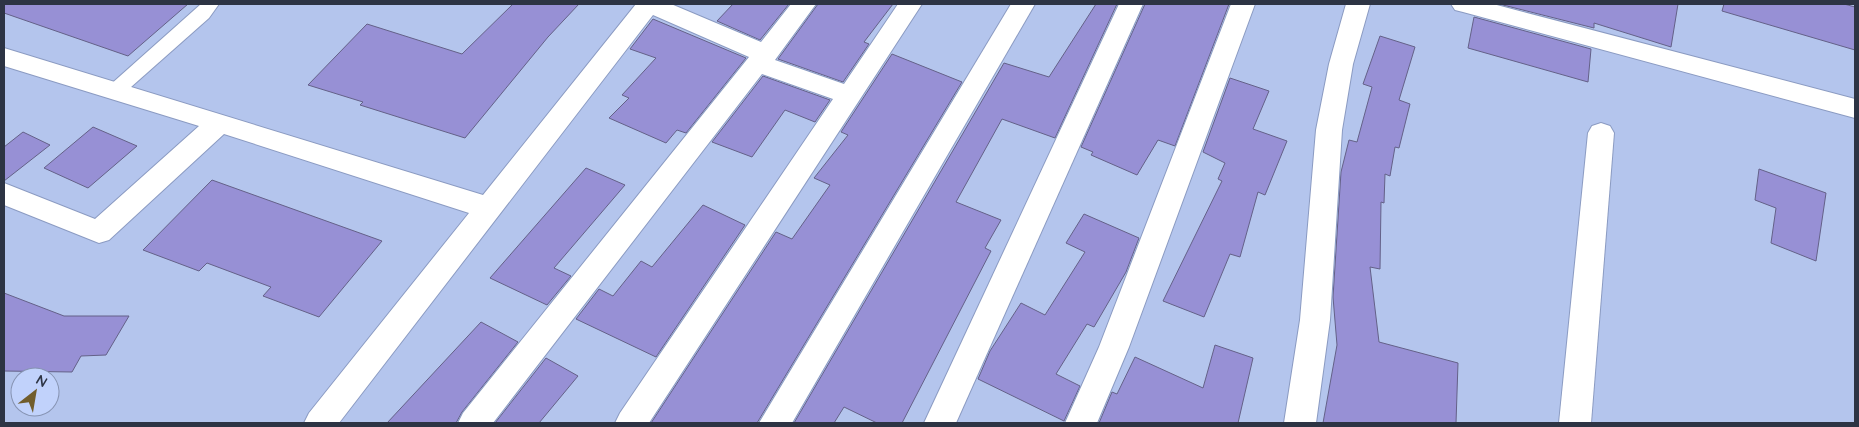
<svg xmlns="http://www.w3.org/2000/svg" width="1859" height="427" font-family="Quicksand,sans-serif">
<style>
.building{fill:#9790d5;stroke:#646188}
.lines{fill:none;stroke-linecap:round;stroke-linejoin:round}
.service-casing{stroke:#8b9bc2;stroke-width:2}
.minor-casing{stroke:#8b9bc2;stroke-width:2}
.service{fill:#fff;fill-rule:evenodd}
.minor{fill:#fff;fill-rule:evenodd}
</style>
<rect width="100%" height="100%" fill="#b4c5ed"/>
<g class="building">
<path d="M 4,4 L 188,4 L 128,56 L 4,13 Z"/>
<path d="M 513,4 L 579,4 L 548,37 L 465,138 L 360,105 L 363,102 L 308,85 L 367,24 L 462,54 Z"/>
<path d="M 733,4 L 789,4 L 760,40 L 717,21 Z"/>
<path d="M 818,4 L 893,4 L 864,42 L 869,44 L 843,82 L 778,59 Z"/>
<path d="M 1096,4 L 1117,4 L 1055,138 L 1002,119 L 956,202 L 1001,220 L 985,248 L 991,251 L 902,423 L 877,423 L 844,407 L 834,423 L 794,423 L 1004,63 L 1049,77 Z"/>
<path d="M 1145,4 L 1229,4 L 1175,146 L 1158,140 L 1137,175 L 1091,155 L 1093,152 L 1081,147 Z"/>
<path d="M 1499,4 L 1678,4 L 1671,47 L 1594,23 L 1594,28 Z"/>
<path d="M 1724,4 L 1844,4 L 1855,7 L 1855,50 L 1722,11 Z"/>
<path d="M 1474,17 L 1591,49 L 1588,82 L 1468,48 Z"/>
<path d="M 653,19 L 746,58 L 686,133 L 677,130 L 666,143 L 609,118 L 629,98 L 622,95 L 656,58 L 630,49 Z"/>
<path d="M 1380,36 L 1415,47 L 1399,100 L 1410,104 L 1399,148 L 1395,147 L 1390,176 L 1385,174 L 1384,203 L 1381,202 L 1380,269 L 1370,267 L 1379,342 L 1458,363 L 1456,423 L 1323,423 L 1337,345 L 1333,297 L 1341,172 L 1349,140 L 1357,142 L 1372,87 L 1363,84 Z"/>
<path d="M 892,54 L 962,82 L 757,423 L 651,423 L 776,232 L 792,239 L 830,185 L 814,178 L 848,135 L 841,132 Z"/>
<path d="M 763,76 L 830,100 L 815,122 L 785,110 L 752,157 L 712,142 Z"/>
<path d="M 1230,78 L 1269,91 L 1253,129 L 1287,141 L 1265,195 L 1258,192 L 1240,257 L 1230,254 L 1204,317 L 1163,301 L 1222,181 L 1218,179 L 1225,163 L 1203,152 Z"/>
<path d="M 93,127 L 137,146 L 88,188 L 44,168 Z"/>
<path d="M 23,132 L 50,145 L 4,181 L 4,147 Z"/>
<path d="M 586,168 L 625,185 L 554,268 L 571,276 L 547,305 L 490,278 Z"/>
<path d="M 1759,169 L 1826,193 L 1816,261 L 1771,243 L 1776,208 L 1755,200 Z"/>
<path d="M 212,180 L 382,241 L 319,317 L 263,296 L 271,287 L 207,263 L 199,271 L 143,250 Z"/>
<path d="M 703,205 L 745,225 L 656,357 L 576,319 L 599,289 L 613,296 L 641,261 L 652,267 Z"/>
<path d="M 1084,214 L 1139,238 L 1126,272 L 1094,327 L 1087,324 L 1056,374 L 1080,386 L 1064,421 L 978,379 L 990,351 L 1021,303 L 1045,315 L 1085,252 L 1066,243 Z"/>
<path d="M 4,293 L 64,316 L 129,316 L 106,355 L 81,356 L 72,372 L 4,371 Z"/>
<path d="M 481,322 L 518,342 L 462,412 L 456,423 L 387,423 Z"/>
<path d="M 1215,345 L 1253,358 L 1238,423 L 1099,423 L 1112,392 L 1117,394 L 1135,357 L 1203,388 Z"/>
<path d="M 546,358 L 578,376 L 539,423 L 495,423 Z"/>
</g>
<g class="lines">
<defs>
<path id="service" d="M 201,4 L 219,4 L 209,18 L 122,95 L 116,97 L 110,95 L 107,90 L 110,85 Z"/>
<g id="minor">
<path d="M 636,4 L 671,4 L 761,42 L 791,4 L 816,4 L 775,60 L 844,84 L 898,4 L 922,4 L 649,423 L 615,423 L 620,413 L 833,99 L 762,74 L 493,423 L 458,423 L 463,413 L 749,57 L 653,15 L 339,423 L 304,423 L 309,413 L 469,213 L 224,134 L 109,240 L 99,243 L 4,205 L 4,183 L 95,219 L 199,126 L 4,66 L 4,48 L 483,195 Z"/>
<path d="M 1011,4 L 1035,4 L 792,423 L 759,423 Z"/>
<path d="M 1119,4 L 1143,4 L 956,423 L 924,423 Z"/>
<path d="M 1231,4 L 1255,4 L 1129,347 L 1097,423 L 1065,423 L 1099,347 Z"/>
<path d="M 1346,4 L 1370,4 L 1353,64 L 1342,130 L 1330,320 L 1316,423 L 1284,423 L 1300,320 L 1316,130 L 1329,64 Z"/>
<path d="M 1451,4 L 1493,4 L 1855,99 L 1855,118 L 1463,12 L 1455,10 Z"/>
<path d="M 1601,123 L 1610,126 L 1614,133 L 1591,423 L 1559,423 L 1588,133 L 1592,126 Z"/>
</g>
</defs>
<use href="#service" class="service-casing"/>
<use href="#minor" class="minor-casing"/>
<use href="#service" class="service"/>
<use href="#minor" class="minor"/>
</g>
<rect width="1859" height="427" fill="none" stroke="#2d3444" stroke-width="10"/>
<g transform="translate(35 392) rotate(31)"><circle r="24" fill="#c1d2fb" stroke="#8693b2"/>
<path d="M0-4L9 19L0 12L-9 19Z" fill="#715d2c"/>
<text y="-8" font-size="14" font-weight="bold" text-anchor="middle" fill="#2d3444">N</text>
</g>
</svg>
